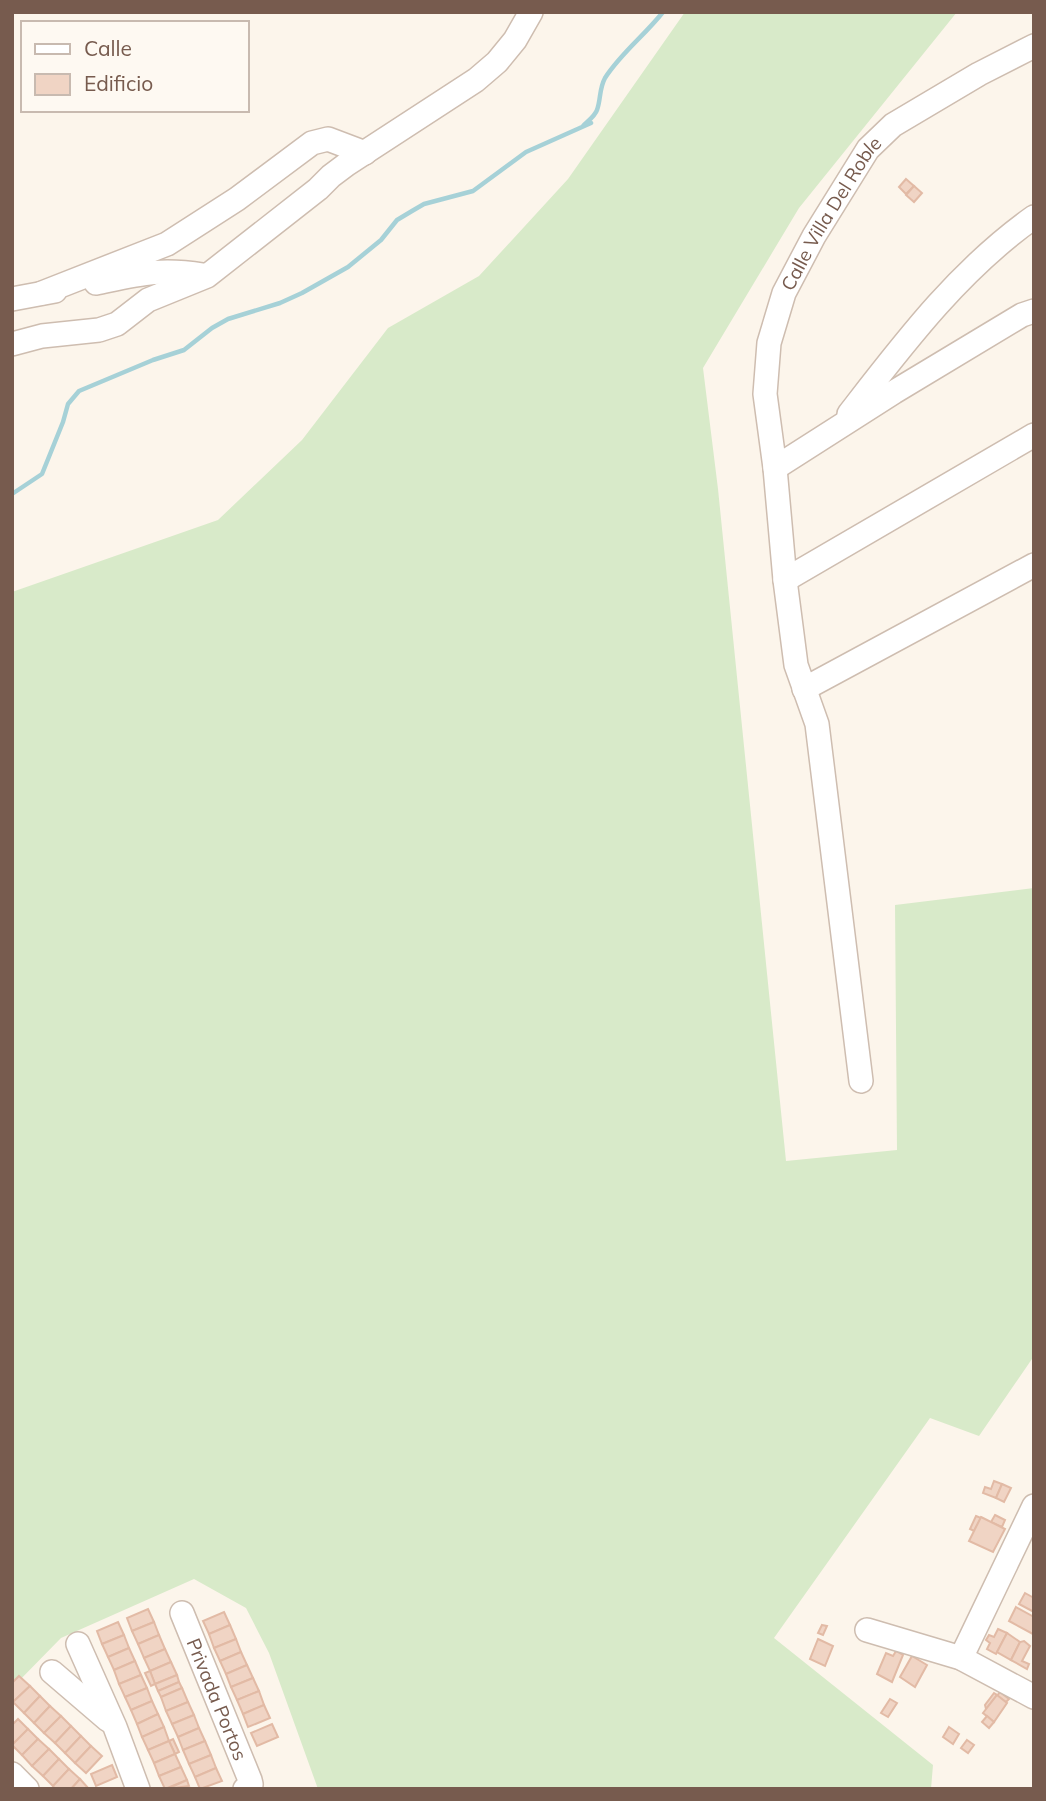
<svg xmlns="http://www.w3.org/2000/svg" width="1046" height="1801" font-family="Mulish,sans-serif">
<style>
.grass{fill:#d8eac9}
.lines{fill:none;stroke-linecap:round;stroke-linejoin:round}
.stream{stroke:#a6d1d7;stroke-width:4.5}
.building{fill:#f0d4c4;stroke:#e2baa5;stroke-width:2}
.minor-casing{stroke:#cebdb0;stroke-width:26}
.minor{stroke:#fff;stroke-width:23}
.labels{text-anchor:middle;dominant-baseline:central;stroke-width:5;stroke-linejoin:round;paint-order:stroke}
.street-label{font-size:19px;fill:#775b4e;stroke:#fef9f2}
</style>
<rect width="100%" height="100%" fill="#fcf5eb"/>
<path class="grass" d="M 685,12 L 957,12 L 799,208 L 703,368 L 718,489 L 786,1161 L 897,1150 L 895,905 L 1034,888 L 1034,1356 L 979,1436 L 930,1418 L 774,1638 L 933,1765 L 931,1789 L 318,1789 L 269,1653 L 246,1608 L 194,1579 L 61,1638 L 12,1688 L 12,592 L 218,520 L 302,440 L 388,328 L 479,276 L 568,179 Z"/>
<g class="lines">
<path class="stream" d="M 12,494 L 42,474 L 63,422 L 68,404 L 79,391 L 153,360 L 184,350 L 212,328 L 228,319 L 280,303 L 302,293 L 348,267 L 381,240 L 397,220 L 412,211 L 424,204 L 473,191 L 526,152 L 591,123 L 583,126 C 588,121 595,116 597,110 C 601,99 599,89 605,78 C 621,53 645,35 663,12"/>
</g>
<g class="building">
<path d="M 906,179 L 914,186 L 906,194 L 899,187 Z"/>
<path d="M 914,186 L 922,193 L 914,202 L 906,195 Z"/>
<path d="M 994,1481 L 1002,1484 L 996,1498 L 983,1493 L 985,1487 L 991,1489 Z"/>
<path d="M 1002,1484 L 1011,1488 L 1004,1502 L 996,1498 Z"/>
<path d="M 995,1515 L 1005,1520 L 1002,1527 L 991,1522 Z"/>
<path d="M 976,1516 L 981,1518 L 974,1531 L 970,1529 Z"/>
<path d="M 981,1517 L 1005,1529 L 993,1552 L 969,1541 Z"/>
<path d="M 1025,1593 L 1034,1598 L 1034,1612 L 1019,1604 Z"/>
<path d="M 1016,1607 L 1034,1617 L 1033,1634 L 1009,1621 Z"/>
<path d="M 148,1609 L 154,1622 L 132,1631 L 127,1618 Z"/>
<path d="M 224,1612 L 230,1625 L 209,1634 L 203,1621 Z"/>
<path d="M 118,1622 L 124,1635 L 102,1644 L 97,1631 Z"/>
<path d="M 154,1622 L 159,1635 L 138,1644 L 132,1631 Z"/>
<path d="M 230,1625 L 236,1639 L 214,1648 L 209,1634 Z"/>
<path d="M 822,1625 L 827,1626 L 823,1635 L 818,1633 Z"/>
<path d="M 998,1629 L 1007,1633 L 996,1654 L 987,1649 L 990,1643 L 986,1640 L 989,1635 L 994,1637 Z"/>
<path d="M 1007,1633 L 1020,1642 L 1011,1660 L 997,1652 Z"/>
<path d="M 124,1635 L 129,1648 L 108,1657 L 102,1644 Z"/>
<path d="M 159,1635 L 165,1649 L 144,1658 L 138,1644 Z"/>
<path d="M 236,1639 L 241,1652 L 220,1661 L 214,1648 Z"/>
<path d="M 818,1639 L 833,1646 L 825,1666 L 810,1659 Z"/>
<path d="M 1024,1641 L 1030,1646 L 1022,1661 L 1029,1664 L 1027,1669 L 1011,1660 L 1020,1642 Z"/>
<path d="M 129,1648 L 135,1661 L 114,1670 L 108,1657 Z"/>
<path d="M 165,1649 L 171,1662 L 150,1671 L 144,1658 Z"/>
<path d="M 896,1651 L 903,1655 L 892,1682 L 877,1674 L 886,1653 L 893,1656 Z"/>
<path d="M 241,1652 L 247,1665 L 226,1674 L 220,1661 Z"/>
<path d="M 912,1656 L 927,1665 L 915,1687 L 900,1677 Z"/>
<path d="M 135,1661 L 141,1675 L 119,1684 L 114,1670 Z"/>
<path d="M 171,1662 L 177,1675 L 155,1684 L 150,1671 Z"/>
<path d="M 247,1665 L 253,1678 L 231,1687 L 226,1674 Z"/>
<path d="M 150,1671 L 155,1684 L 151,1686 L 145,1673 Z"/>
<path d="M 141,1675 L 147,1688 L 125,1697 L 119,1684 Z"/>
<path d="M 177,1675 L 179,1682 L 158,1691 L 155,1684 Z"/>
<path d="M 19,1676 L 30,1686 L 13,1702 L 12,1683 Z"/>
<path d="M 253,1678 L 259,1691 L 237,1700 L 231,1687 Z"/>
<path d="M 179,1682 L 182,1688 L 161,1697 L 158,1691 Z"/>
<path d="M 30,1686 L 40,1696 L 24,1713 L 13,1702 Z"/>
<path d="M 147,1688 L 152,1701 L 131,1710 L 125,1697 Z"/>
<path d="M 182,1688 L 188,1702 L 166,1711 L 161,1697 Z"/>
<path d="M 259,1691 L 264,1705 L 243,1714 L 237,1700 Z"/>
<path d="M 1000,1692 L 1009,1699 L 1006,1702 L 997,1696 Z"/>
<path d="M 994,1693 L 997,1695 L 986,1709 L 985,1705 Z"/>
<path d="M 997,1695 L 1007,1703 L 994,1722 L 983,1713 Z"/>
<path d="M 40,1696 L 50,1706 L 34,1723 L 24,1713 Z"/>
<path d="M 890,1699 L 897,1703 L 888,1717 L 881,1713 Z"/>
<path d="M 152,1701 L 158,1714 L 137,1724 L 131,1710 Z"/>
<path d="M 188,1702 L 194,1715 L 172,1724 L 166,1711 Z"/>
<path d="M 264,1705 L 270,1718 L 248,1727 L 243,1714 Z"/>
<path d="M 50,1706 L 61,1716 L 44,1733 L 34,1723 Z"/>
<path d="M 158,1714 L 164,1727 L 142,1737 L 137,1724 Z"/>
<path d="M 194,1715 L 199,1728 L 178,1737 L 172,1724 Z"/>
<path d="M 61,1716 L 71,1726 L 55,1743 L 44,1733 Z"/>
<path d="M 987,1716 L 994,1722 L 989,1728 L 982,1722 Z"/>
<path d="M 18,1719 L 28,1729 L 12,1745 L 12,1725 Z"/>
<path d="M 272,1724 L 278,1737 L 257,1746 L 251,1733 Z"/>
<path d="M 71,1726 L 81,1736 L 65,1753 L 55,1743 Z"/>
<path d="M 164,1727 L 169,1741 L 148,1750 L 142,1737 Z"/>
<path d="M 949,1727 L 959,1734 L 953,1744 L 943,1737 Z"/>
<path d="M 199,1728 L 205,1741 L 183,1750 L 178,1737 Z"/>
<path d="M 28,1729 L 38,1739 L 22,1755 L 12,1745 Z"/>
<path d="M 81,1736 L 91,1746 L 75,1763 L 65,1753 Z"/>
<path d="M 38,1739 L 49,1749 L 32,1766 L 22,1755 Z"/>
<path d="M 173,1739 L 179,1752 L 175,1754 L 169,1741 Z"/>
<path d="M 967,1740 L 974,1745 L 968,1753 L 961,1748 Z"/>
<path d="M 169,1741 L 175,1754 L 154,1763 L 148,1750 Z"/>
<path d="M 205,1741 L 211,1755 L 189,1764 L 183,1750 Z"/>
<path d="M 91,1746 L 102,1756 L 86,1773 L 75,1763 Z"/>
<path d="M 49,1749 L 59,1759 L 43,1776 L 32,1766 Z"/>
<path d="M 175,1754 L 181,1767 L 159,1776 L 154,1763 Z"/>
<path d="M 211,1755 L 216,1768 L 195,1777 L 189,1764 Z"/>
<path d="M 59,1759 L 69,1769 L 53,1786 L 43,1776 Z"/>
<path d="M 112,1765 L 117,1777 L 96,1786 L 91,1774 Z"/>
<path d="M 181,1767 L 187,1780 L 165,1789 L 159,1776 Z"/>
<path d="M 216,1768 L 222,1781 L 200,1789 L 195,1777 Z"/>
<path d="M 69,1769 L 80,1779 L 71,1789 L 55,1789 L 53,1786 Z"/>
<path d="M 80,1779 L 89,1789 L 71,1789 Z"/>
<path d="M 187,1780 L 189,1786 L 167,1789 Z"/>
</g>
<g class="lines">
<defs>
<g id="minor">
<path d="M 96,283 C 139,274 159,268 203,275"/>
<path d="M 42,293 L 167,244 L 237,199 L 312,143 L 328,139 L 365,153"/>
<path d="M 12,299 L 55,291"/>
<path d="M 12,344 L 42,336 L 99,330 L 117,324 L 148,300 L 207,276 L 318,189 L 331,176 L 347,164 L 476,80 L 497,62 L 515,40 L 531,12"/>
<path d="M 849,414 C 904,343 959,270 1034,217"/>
<path d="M 775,468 L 894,392 L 1022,315 L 1034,311"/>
<path d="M 785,580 L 1034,435"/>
<path d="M 804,689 L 1034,565"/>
<path id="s1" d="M 861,1081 L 817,724 L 796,665 L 785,580 L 775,468 L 765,394 L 769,343 L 784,293 L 814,236 L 868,149 L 893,125 L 979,74 L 1034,46"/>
<path id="s2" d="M 182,1613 L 250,1780 L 251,1784 L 245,1789"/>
<path d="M 867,1630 L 961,1658 L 1034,1697"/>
<path d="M 78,1644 L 115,1727 L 138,1789"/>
<path d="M 961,1658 L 1034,1506"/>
<path d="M 52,1672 L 108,1720"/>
<path d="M 12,1774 L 27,1789"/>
</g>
</defs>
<use href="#minor" class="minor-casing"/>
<use href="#minor" class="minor"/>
</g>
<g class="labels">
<g class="street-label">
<text stroke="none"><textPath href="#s1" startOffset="891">Calle Villa Del Roble</textPath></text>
<text stroke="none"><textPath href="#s2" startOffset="93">Privada Portos</textPath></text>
</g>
</g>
<rect width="1046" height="1801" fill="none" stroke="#775b4e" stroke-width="28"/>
<rect x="21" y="21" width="228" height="91" fill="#fef9f2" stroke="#c8bab0" stroke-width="2"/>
<rect x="35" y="44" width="35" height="10" fill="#ffffff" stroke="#c8bab0" stroke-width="2"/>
<text x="84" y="56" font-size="21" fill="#775b4e">Calle</text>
<rect x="35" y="74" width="35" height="21" fill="#f0d4c4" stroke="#c8bab0" stroke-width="2"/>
<text x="84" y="91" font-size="21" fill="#775b4e">Edificio</text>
</svg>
